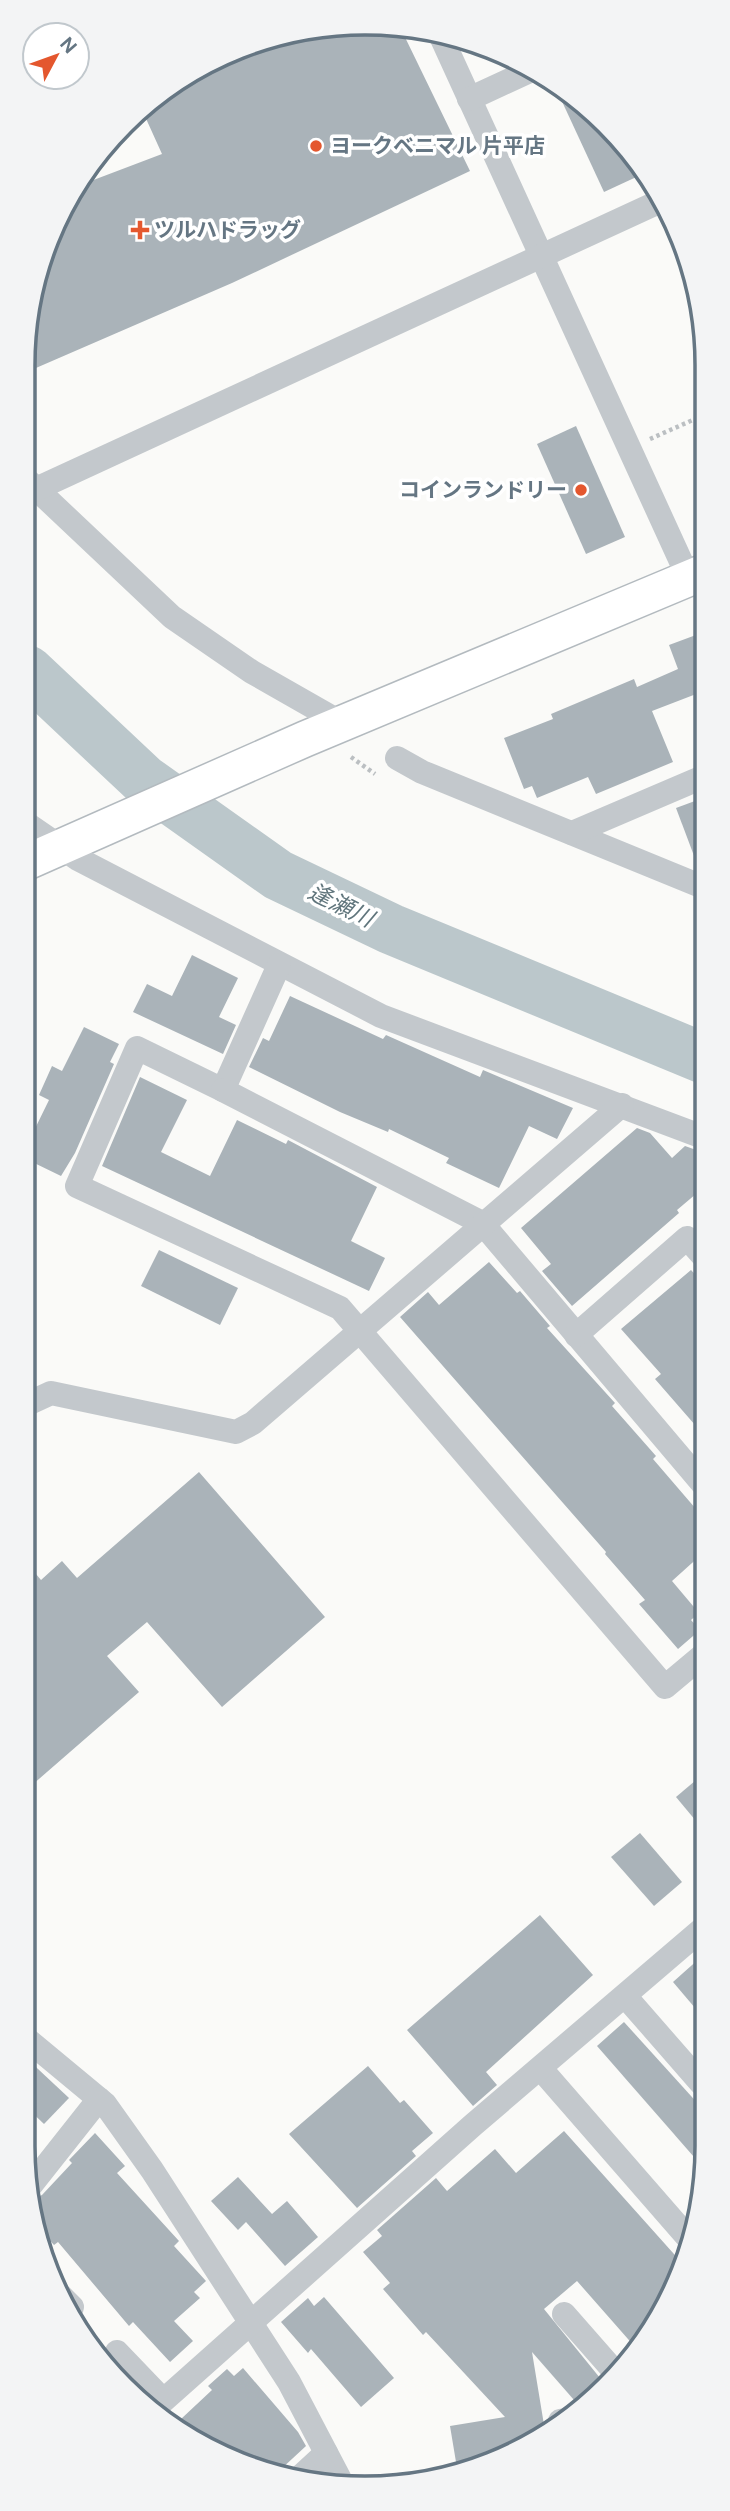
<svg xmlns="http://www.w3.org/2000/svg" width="730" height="2511" font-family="'DM Sans','Noto Sans JP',sans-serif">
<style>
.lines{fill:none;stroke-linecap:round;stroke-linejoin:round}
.river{stroke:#bbc7cb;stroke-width:51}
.building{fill:#aab3b9}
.secondary-casing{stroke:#b3babf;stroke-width:38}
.path{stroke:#bbbfc2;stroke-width:4.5;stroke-dasharray:3.5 3.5;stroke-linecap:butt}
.street{stroke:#c3c8cc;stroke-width:24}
.secondary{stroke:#fff;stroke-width:35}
.poi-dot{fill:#e4572e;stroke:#fff;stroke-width:2.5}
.labels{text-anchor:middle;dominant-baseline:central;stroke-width:7;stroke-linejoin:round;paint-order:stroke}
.poi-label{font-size:21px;font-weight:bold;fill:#657683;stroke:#fff;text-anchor:start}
.water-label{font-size:23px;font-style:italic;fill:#60757c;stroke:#fff}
.rim{fill:none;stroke:#657683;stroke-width:3.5}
</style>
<rect width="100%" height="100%" fill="#fafaf8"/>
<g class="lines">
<path class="river" d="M 28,671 L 144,780 L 278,875 L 391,929 L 703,1058"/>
</g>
<g class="building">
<path d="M 298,29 L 401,29 L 470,171 L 232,283 L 29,371 L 29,299 L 75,187 L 162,154 L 143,112 L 175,81 Z"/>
<path d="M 553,82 L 622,139 L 645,173 L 604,192 Z"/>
<path d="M 576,426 L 625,537 L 586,554 L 537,444 Z"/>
<path d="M 704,632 L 704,691 L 652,711 L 673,762 L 596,794 L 588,777 L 537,798 L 532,786 L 524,789 L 504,738 L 553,719 L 551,714 L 634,679 L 637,687 L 678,669 L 669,645 Z"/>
<path d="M 703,798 L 703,871 L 699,869 L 676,808 Z"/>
<path d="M 192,955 L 238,978 L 219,1017 L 236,1025 L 223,1054 L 133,1012 L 147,984 L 172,996 Z"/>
<path d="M 290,996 L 383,1039 L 386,1035 L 480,1077 L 483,1070 L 573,1108 L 557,1139 L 529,1126 L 499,1188 L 446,1163 L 449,1158 L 389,1129 L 388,1132 L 340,1112 L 249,1067 L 263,1038 L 269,1041 Z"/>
<path d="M 84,1027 L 119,1044 L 110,1062 L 114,1064 L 75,1153 L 61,1176 L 26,1159 L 26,1147 L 49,1100 L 39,1095 L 52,1066 L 62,1071 Z"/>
<path d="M 140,1077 L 187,1100 L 161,1152 L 210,1176 L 237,1120 L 286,1144 L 288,1140 L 377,1187 L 351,1241 L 385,1258 L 369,1291 L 102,1166 Z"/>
<path d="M 637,1128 L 650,1133 L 672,1158 L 685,1146 L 699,1151 L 703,1156 L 703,1188 L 677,1210 L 679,1213 L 572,1306 L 542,1271 L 551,1264 L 521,1228 Z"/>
<path d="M 159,1250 L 238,1288 L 220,1325 L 141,1286 Z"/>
<path d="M 489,1262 L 517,1293 L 520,1291 L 550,1326 L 547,1328 L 615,1403 L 612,1406 L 656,1456 L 653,1459 L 702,1516 L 702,1554 L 672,1581 L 699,1613 L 691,1620 L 700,1630 L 678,1649 L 639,1604 L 645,1600 L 605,1554 L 606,1552 L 400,1317 L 428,1292 L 439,1305 Z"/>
<path d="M 691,1270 L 703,1283 L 702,1433 L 655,1379 L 661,1374 L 621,1329 Z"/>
<path d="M 199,1472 L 325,1617 L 222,1707 L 147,1622 L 107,1656 L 139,1692 L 24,1792 L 25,1561 L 41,1580 L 62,1561 L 77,1578 Z"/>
<path d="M 702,1775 L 702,1799 L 701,1827 L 676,1797 Z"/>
<path d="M 640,1833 L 682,1882 L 654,1906 L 611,1857 Z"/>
<path d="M 540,1915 L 593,1975 L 486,2072 L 497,2085 L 473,2106 L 407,2030 Z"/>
<path d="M 701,1957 L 701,2015 L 673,1982 Z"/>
<path d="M 624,2022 L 701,2107 L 701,2165 L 597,2046 Z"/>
<path d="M 23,2055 L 69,2098 L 44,2124 L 23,2104 Z"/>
<path d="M 368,2066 L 400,2103 L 404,2100 L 433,2133 L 412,2151 L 416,2156 L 357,2208 L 289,2134 Z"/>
<path d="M 564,2131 L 682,2263 L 661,2317 L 635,2347 L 577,2281 L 544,2309 L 600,2378 L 574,2400 L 532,2352 L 545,2431 L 458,2474 L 450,2426 L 505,2417 L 426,2332 L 423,2335 L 383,2289 L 390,2283 L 363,2252 L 382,2236 L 377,2230 L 436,2178 L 447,2191 L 495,2149 L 516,2173 Z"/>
<path d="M 95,2133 L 125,2166 L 117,2173 L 179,2241 L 174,2246 L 206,2281 L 194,2292 L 200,2298 L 174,2321 L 193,2341 L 170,2362 L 133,2322 L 129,2326 L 58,2242 L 54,2245 L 39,2228 L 33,2199 L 42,2195 L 72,2163 L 69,2160 Z"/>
<path d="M 238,2177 L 272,2214 L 287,2201 L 318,2237 L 285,2266 L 246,2222 L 238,2230 L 211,2201 Z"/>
<path d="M 324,2297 L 394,2378 L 361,2407 L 311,2349 L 308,2353 L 281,2322 L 308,2298 L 314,2306 Z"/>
<path d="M 243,2368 L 298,2432 L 306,2446 L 279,2471 L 214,2453 L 181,2419 L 212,2390 L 208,2386 L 227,2369 L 234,2376 Z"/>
</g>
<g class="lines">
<defs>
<path id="secondary" d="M 27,862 L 305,739 L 704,572"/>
</defs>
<use href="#secondary" class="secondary-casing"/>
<g class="path">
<path d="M 650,439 L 704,415"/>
<path d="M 351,757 L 375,774"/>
</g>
<g class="street">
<path d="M 439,32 L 689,579"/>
<path d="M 469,99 L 536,68"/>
<path d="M 29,482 L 172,617 L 252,672 L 345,725"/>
<path d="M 34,490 L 663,200"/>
<path d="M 397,758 L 422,772 L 703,887"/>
<path d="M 27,824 L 78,859 L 381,1016 L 703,1137"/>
<path d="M 572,833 L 703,777"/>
<path d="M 279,965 L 223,1090 L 137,1048 L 77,1186 L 340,1308 L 665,1687 L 702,1656"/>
<path d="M 223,1090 L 482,1223 L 702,1483"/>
<path d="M 576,1335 L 687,1238 L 703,1256"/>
<path d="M 25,1405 L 51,1393 L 236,1432 L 253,1423 L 622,1105"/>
<path d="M 625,1996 L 701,2083"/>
<path d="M 23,2036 L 105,2104 L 152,2170 L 289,2382 L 344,2487"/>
<path d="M 541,2069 L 690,2240"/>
<path d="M 31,2185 L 99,2099"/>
<path d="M 61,2296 L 72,2307"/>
<path d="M 564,2314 L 614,2371"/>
<path d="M 117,2352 L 163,2400"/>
<path d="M 155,2408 L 473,2125 L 701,1930"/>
<path d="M 560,2424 L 560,2421 L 568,2420"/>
<path d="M 301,2476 L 326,2453"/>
</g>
<use href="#secondary" class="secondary"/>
</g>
<g class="poi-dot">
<circle cx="316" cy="146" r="7"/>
<path d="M136.5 219.5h7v7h7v7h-7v7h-7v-7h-7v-7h7z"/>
<circle cx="581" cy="490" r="7"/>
</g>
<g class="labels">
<g class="poi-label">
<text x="330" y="146">ヨークベニマル 片平店</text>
<text x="154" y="230">ツルハドラッグ</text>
<text x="567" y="490" text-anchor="end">コインランドリー</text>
</g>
<g class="water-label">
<text transform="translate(341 905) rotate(26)">逢瀬川</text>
</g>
</g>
<path d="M0 0H730V2511H0ZM365 35H365A330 330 0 0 1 695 365V2146A330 330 0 0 1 365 2476H365A330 330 0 0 1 35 2146V365A330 330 0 0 1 365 35Z" fill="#f3f4f5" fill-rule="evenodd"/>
<path class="rim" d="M365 35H365A330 330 0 0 1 695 365V2146A330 330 0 0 1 365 2476H365A330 330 0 0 1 35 2146V365A330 330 0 0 1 365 35Z"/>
<g transform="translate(56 56) rotate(49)"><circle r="33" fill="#ffffff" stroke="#c1c8cd" stroke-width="2"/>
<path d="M0-5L12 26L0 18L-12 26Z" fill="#e4572e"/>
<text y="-10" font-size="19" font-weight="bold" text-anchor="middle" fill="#657683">N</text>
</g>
</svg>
